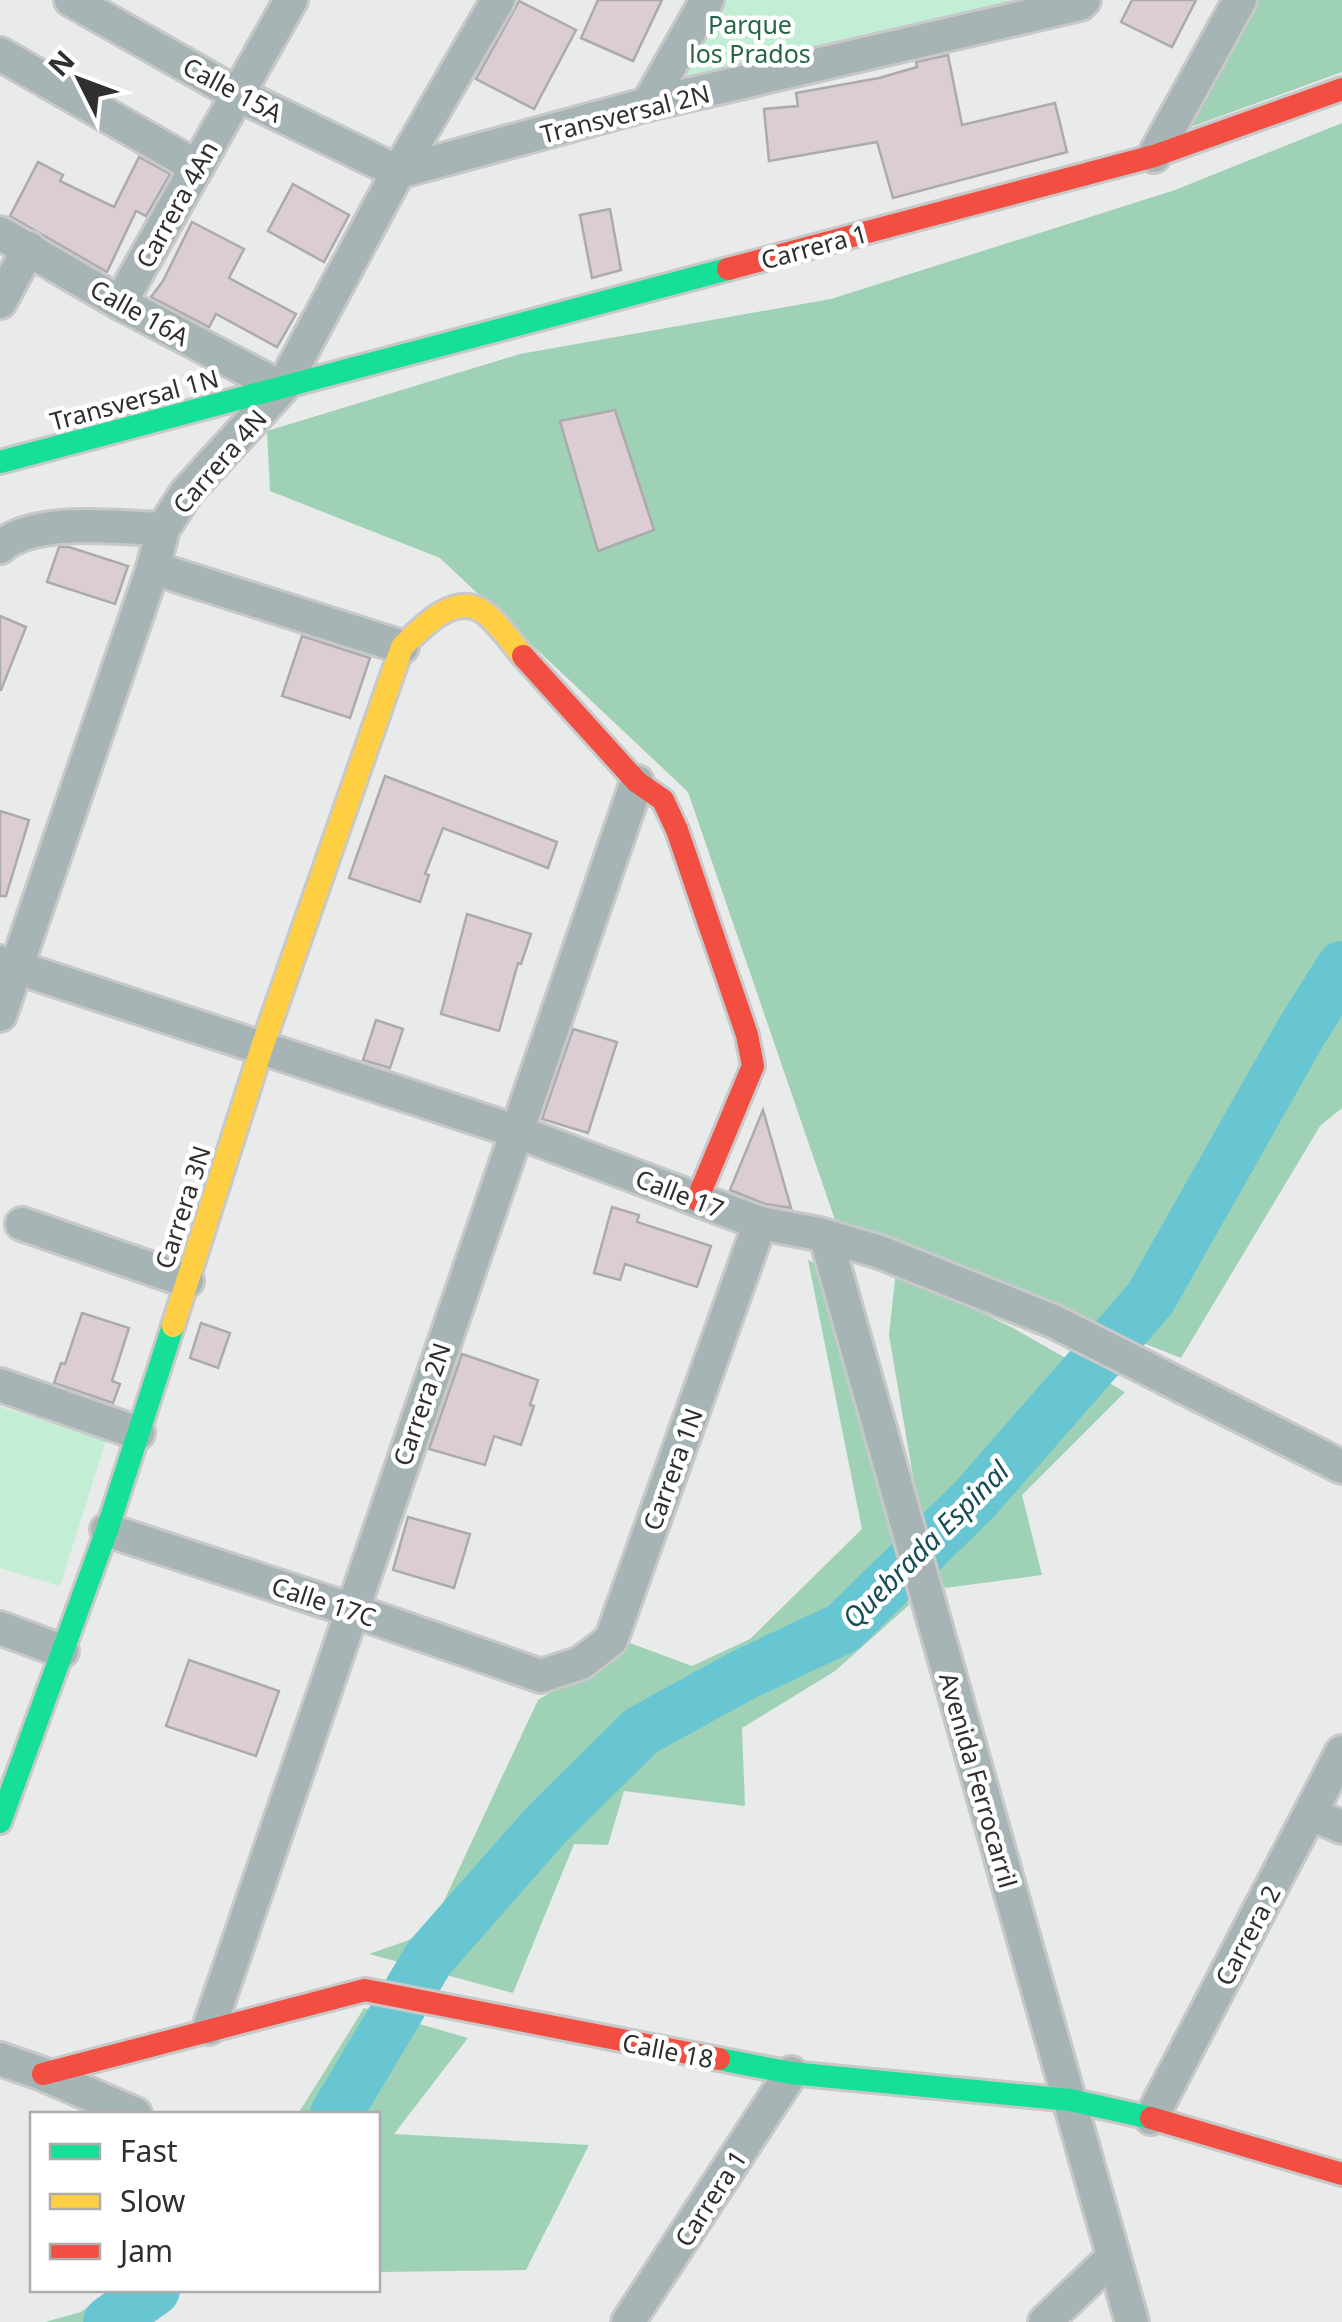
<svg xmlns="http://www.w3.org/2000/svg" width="1342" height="2322" font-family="'Noto Sans',sans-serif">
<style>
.green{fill:#c2eed5}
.forest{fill:#9fd1b7}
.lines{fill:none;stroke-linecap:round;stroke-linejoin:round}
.river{stroke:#68c6d2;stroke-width:52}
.building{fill:#dcccd4;stroke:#ababab;stroke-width:2.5}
.street-casing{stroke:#c8c8c9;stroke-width:38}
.fast-casing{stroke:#c8c8c9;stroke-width:28}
.slow-casing{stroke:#c8c8c9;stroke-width:28}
.jam-casing{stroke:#c8c8c9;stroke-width:28}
.street{stroke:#a6b4b5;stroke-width:32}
.fast{stroke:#16e098;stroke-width:22}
.slow{stroke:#ffcf43;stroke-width:22}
.jam{stroke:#f24e42;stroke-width:22}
.labels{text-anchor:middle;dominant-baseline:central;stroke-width:9;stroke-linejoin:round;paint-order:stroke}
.park-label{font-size:25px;fill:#246645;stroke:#fff}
.street-label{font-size:25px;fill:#2f2f30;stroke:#fff}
.water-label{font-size:28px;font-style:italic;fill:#174e55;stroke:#fff}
</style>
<rect width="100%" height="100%" fill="#e9eaea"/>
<g class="green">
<path d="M 727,0 L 1047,0 L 668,97 Z"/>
<path d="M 0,1407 L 106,1440 L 60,1586 L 0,1568 Z"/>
</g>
<g class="forest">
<path d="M 1250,0 L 1342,0 L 1342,72 L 1177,132 Z"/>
<path d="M 1342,123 L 1342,1108 L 1320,1126 L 1181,1358 L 835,1220 L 688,792 L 440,558 L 270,491 L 267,431 L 520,354 L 831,299 L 1175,190 Z"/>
<path d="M 808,1260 L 824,1267 L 909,1605 L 835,1671 L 742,1728 L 745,1806 L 624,1791 L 608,1845 L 574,1844 L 513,1993 L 369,1954 L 429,1933 L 538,1700 L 630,1643 L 692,1666 L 750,1639 L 862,1529 Z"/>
<path d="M 896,1270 L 1013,1328 L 1125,1392 L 1022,1495 L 1042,1575 L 945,1588 L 922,1530 L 889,1335 Z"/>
<path d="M 364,2008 L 468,2038 L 394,2134 L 589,2145 L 526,2270 L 378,2272 L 378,2114 L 298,2114 Z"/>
<path d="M 110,2290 L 175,2290 L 127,2322 L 45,2322 L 81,2312 Z"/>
</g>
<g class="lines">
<g class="river">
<path d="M 336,2114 L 429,1958 L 546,1825 L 641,1731 L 743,1675 L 843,1628 L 975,1499 L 1150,1299 L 1300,1034 L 1342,967"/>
<path d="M 109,2322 L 154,2290"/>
</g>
</g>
<g class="building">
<path d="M 598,0 L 662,0 L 633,61 L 581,38 Z"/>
<path d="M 1132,0 L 1196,0 L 1172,47 L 1121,22 Z"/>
<path d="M 519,1 L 576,30 L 534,109 L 476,79 Z"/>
<path d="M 948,55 L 962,125 L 1055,103 L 1067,152 L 893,198 L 877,142 L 769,161 L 764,109 L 798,106 L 796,93 L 879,78 L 917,67 L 916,62 Z"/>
<path d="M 139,157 L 170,174 L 146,216 L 136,211 L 107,272 L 10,216 L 38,162 L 63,175 L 60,181 L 114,207 Z"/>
<path d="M 293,184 L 349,215 L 324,262 L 268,231 Z"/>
<path d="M 610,209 L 621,270 L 592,278 L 580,215 Z"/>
<path d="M 192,222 L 244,249 L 229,278 L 296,314 L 277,347 L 216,314 L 209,327 L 151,297 L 163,281 Z"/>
<path d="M 615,410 L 654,530 L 598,551 L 560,421 Z"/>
<path d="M 59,547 L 69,547 L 128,566 L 115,604 L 47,582 Z"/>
<path d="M 0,616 L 26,627 L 1,690 L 0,690 Z"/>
<path d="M 302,636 L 370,658 L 350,718 L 282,696 Z"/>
<path d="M 385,776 L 557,842 L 548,868 L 443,828 L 425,874 L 429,875 L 420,902 L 349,878 Z"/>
<path d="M 0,811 L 29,820 L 6,896 L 0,896 Z"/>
<path d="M 467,914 L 531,934 L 521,964 L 518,963 L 499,1031 L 441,1014 Z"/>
<path d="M 376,1020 L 403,1029 L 390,1068 L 363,1060 Z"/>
<path d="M 573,1029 L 617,1042 L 588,1133 L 542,1119 Z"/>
<path d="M 763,1110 L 791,1208 L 765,1204 L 730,1190 Z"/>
<path d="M 612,1207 L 639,1215 L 637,1222 L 711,1246 L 697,1287 L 625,1264 L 620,1280 L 594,1273 Z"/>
<path d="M 82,1313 L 129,1328 L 112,1381 L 120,1384 L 113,1403 L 54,1383 L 61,1363 L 65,1364 Z"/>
<path d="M 201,1323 L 230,1333 L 218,1368 L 190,1358 Z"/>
<path d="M 462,1354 L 538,1380 L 530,1405 L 534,1406 L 521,1445 L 494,1436 L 485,1465 L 429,1449 Z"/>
<path d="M 408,1517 L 470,1534 L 454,1588 L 393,1570 Z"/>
<path d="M 189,1660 L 279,1691 L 256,1756 L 166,1726 Z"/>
</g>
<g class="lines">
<defs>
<g id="street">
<path d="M 71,0 L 237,94 L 398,172 L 648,104 L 1080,4 L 1084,0"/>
<path d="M 0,54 L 197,167"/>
<path d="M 648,104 L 707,0"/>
<path d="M 1154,156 L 1240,0"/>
<path d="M 0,233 L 120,303 L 282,388"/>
<path d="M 0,302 L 29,248"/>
<path d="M 120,303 L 291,0"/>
<path d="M 0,547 C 36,516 118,528 163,529"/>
<path d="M 153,568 L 402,647"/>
<path d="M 0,962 L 515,1131 L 760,1223 L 819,1234 L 880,1252 L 1053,1321 L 1342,1467"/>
<path d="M 0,1015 L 153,568 L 163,529 L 186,493 L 282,388 L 398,172 L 498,0"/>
<path d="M 22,1224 L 187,1281"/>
<path d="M 826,1238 L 1132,2322"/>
<path d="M 0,1385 L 138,1433"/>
<path d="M 107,1530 L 351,1610 L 541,1676 L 581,1663 L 611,1640 L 760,1223"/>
<path d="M 0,1628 L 62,1651"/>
<path d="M 1311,1814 L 1342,1827"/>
<path d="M 209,2028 L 637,782"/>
<path d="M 0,2059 L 43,2074 L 135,2114"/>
<path d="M 1151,2118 L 1342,1752"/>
<path d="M 628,2322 L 791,2073"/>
<path d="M 1045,2322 L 1113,2257"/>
</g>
<g id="fast">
<path d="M 0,462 L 728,269"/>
<path d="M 0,1822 L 107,1530 L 173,1326"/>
<path d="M 719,2059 L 791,2073 L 1070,2100 L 1151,2118"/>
</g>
<path id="slow" d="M 173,1326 L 262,1047 L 402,647 C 421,628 456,590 485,613 C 499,624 511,642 523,656"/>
<g id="jam">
<path d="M 728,269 L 1154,156 L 1342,89"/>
<path d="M 523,656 L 637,782 L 663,800 L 677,830 L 747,1035 L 753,1066 L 697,1200"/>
<path d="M 43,2074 L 365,1990 L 719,2059"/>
<path d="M 1151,2118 L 1342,2174"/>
</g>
</defs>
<use href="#street" class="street-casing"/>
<use href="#fast" class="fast-casing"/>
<use href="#slow" class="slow-casing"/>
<use href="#jam" class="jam-casing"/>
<use href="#street" class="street"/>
<use href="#fast" class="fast"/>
<use href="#slow" class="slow"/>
<use href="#jam" class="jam"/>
</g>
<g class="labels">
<g class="park-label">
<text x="750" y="24">Parque<tspan x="750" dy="29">los Prados</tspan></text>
</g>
<g class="street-label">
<text transform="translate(233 89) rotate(28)">Calle 15A</text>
<text transform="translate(625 113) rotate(-14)">Transversal 2N</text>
<text transform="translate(176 204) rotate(-61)">Carrera 4An</text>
<text transform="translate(814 246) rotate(-15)">Carrera 1</text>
<text transform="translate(140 312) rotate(29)">Calle 16A</text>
<text transform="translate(134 399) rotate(-15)">Transversal 1N</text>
<text transform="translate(219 461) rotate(-49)">Carrera 4N</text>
<text transform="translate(680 1193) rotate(21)">Calle 17</text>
<text transform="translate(182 1207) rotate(-72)">Carrera 3N</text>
<text transform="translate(421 1404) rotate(-71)">Carrera 2N</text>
<text transform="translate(672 1469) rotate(-70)">Carrera 1N</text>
<text transform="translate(324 1601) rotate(18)">Calle 17C</text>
<text transform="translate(979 1780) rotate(74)">Avenida Ferrocarril</text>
<text transform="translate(1247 1935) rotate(-62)">Carrera 2</text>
<text transform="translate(668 2050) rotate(11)">Calle 18</text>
<text transform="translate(710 2198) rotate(-57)">Carrera 1</text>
</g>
<g class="water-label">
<text transform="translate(925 1544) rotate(-45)">Quebrada Espinal</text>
</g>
</g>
<rect x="30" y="2112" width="350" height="180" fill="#ffffff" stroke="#acacac" stroke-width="2.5"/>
<rect x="50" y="2144" width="50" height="15" fill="#16e098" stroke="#acacac" stroke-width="2.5"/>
<text x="120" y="2162" font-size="30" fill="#2f2f30">Fast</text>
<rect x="50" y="2194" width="50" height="15" fill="#ffcf43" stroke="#acacac" stroke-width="2.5"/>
<text x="120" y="2212" font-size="30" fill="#2f2f30">Slow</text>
<rect x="50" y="2244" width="50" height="15" fill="#f24e42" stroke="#acacac" stroke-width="2.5"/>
<text x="120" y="2262" font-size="30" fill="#2f2f30">Jam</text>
<g transform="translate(80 80) rotate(312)" stroke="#ffffff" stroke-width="8" paint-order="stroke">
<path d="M0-8L18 38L0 25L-18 38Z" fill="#2f2f30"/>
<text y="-15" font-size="28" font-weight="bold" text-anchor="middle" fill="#2f2f30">N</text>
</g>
</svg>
